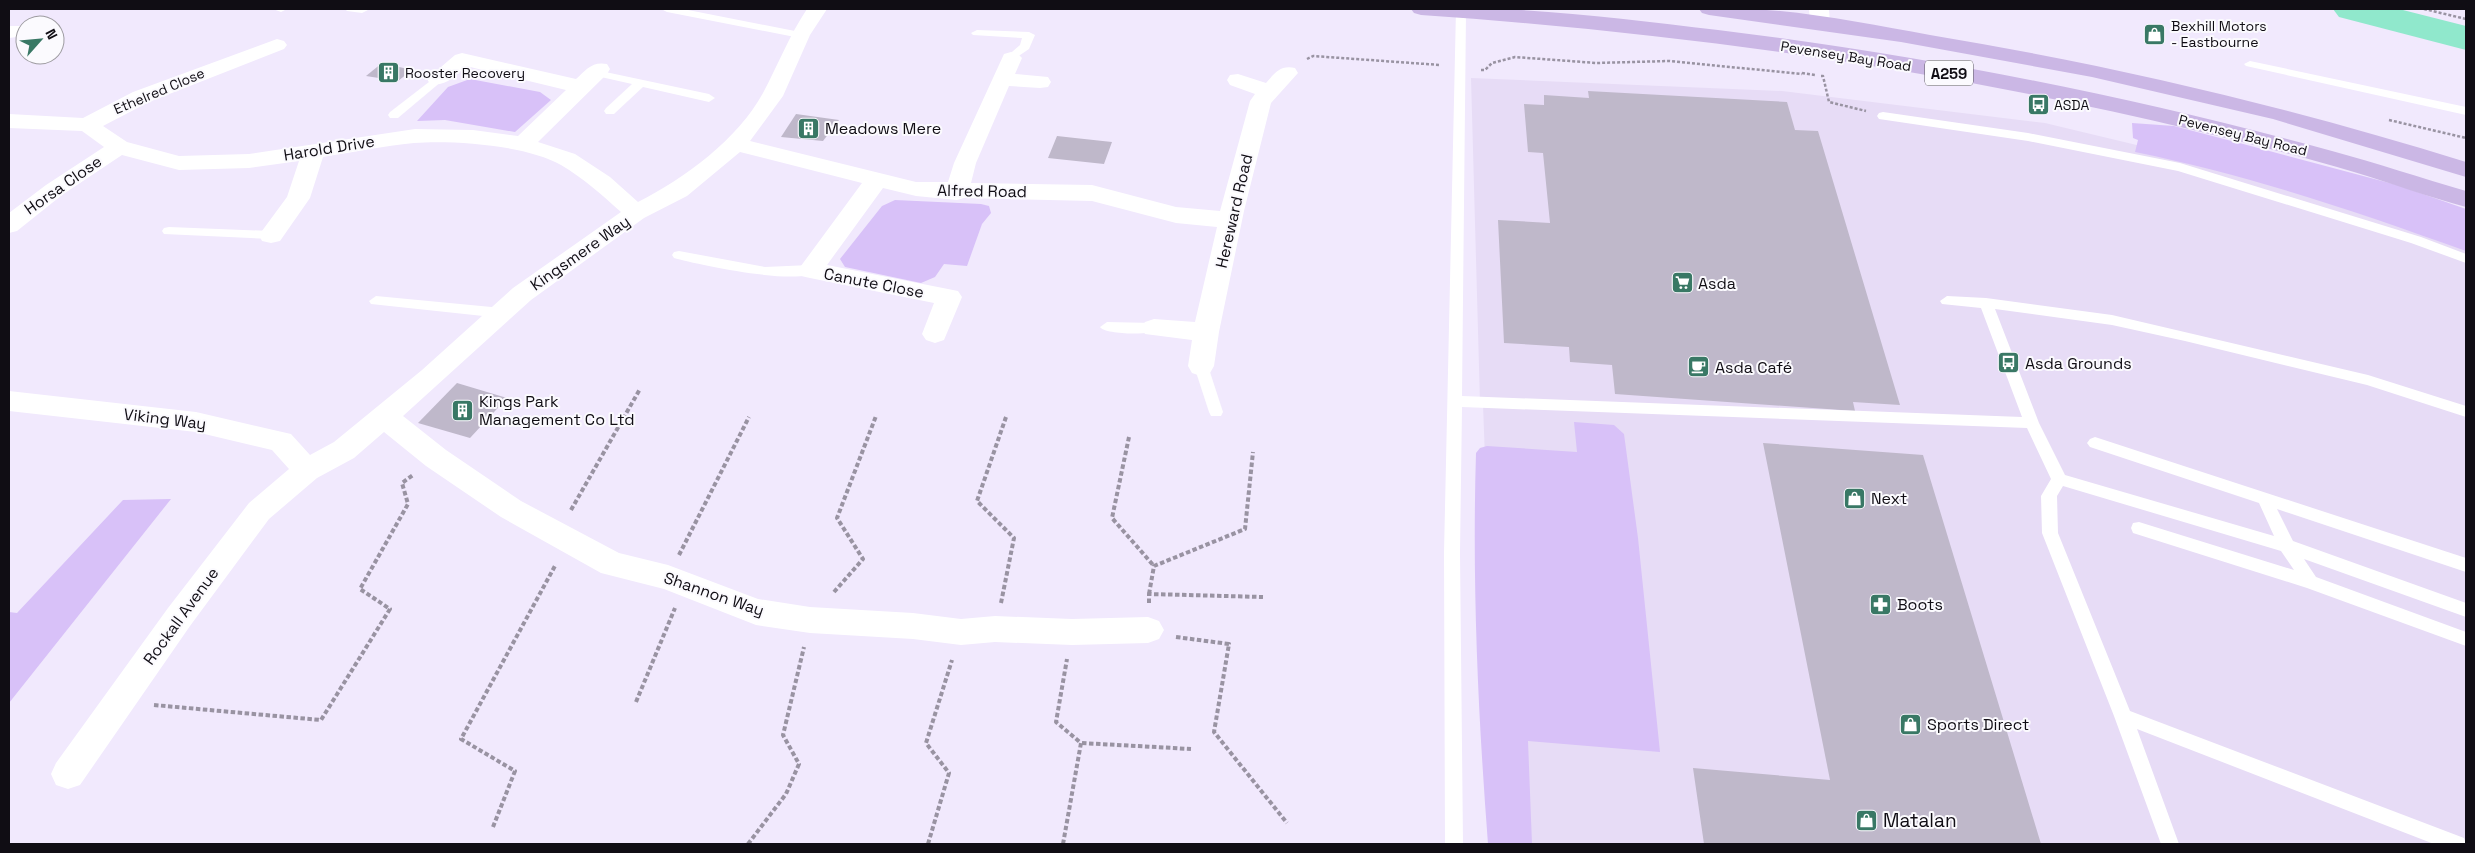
<svg xmlns="http://www.w3.org/2000/svg" width="2475" height="853" font-family="'Space Grotesk',sans-serif">
<style>
.built{fill:#e7dcf6}
.green{fill:#d8c1f8}
.lines{fill:none;stroke-linecap:round;stroke-linejoin:round}
.river{fill:#90e8cc;fill-rule:evenodd}
.building{fill:#bfb8ca}
.path-far1{stroke:#9993a2;stroke-width:2.5;stroke-dasharray:3 2;stroke-linecap:butt}
.path{stroke:#9993a2;stroke-width:4;stroke-dasharray:4.5 2.5;stroke-linecap:butt}
.service{fill:#fff;fill-rule:evenodd}
.minor{fill:#fff;fill-rule:evenodd}
.primary{fill:#cbb7e5;fill-rule:evenodd}
.labels{text-anchor:middle;dominant-baseline:central;stroke-width:4;stroke-linejoin:round;paint-order:stroke}
.far-poi-label{font-size:14px;fill:#100d14;stroke:#fbfafe;text-anchor:start}
.far-street-label{font-size:14px;fill:#100d14;stroke:#fbfafe}
.shield{fill:#fbfafe;stroke:#56545a;stroke-width:1}
.shield-label{font-size:15px;font-weight:bold;fill:#100d14}
.poi-label{font-size:16px;fill:#100d14;stroke:#fbfafe;text-anchor:start}
.street-label{font-size:16px;fill:#100d14;stroke:#fbfafe}
.near-poi-label{font-size:19px;fill:#100d14;stroke:#fbfafe;text-anchor:start}
</style>
<rect width="100%" height="100%" fill="#f1e9fd"/>
<path class="built" d="M 1471,78 L 1782,91 L 2045,123 L 2253,173 L 2466,242 L 2466,844 L 1499,844 L 1483,404 L 1480,403 Z"/>
<g class="green">
<path d="M 470,79 L 540,92 L 551,100 L 515,132 L 445,120 L 417,121 L 448,87 Z"/>
<path d="M 2132,123 L 2174,126 L 2247,145 L 2397,185 L 2466,209 L 2466,251 C 2358,212 2249,175 2135,152 L 2138,140 L 2133,138 Z"/>
<path d="M 895,200 L 981,204 L 989,206 L 991,213 L 982,224 L 967,266 L 944,264 L 935,277 L 921,283 L 845,267 L 840,259 L 882,206 Z"/>
<path d="M 1574,422 L 1614,425 L 1624,434 L 1638,538 L 1660,752 L 1528,741 L 1532,844 L 1488,844 C 1478,714 1472,583 1476,453 L 1480,448 L 1487,446 L 1577,452 Z"/>
<path d="M 171,499 L 9,703 L 9,612 L 17,613 L 123,500 Z"/>
</g>
<g class="lines">
<path class="river" d="M 2333,9 L 2399,9 L 2466,26 L 2466,50 L 2339,17 Z"/>
</g>
<g class="building">
<path d="M 382,63 L 412,70 L 398,81 L 366,76 Z"/>
<path d="M 1588,91 L 1787,102 L 1795,130 L 1818,131 L 1900,405 L 1853,402 L 1855,411 L 1615,394 L 1612,365 L 1570,362 L 1569,347 L 1504,343 L 1498,220 L 1550,223 L 1543,153 L 1528,152 L 1524,104 L 1544,105 L 1544,95 L 1589,98 Z"/>
<path d="M 796,114 L 839,120 L 823,141 L 781,137 Z"/>
<path d="M 1057,136 L 1075,138 L 1112,142 L 1104,164 L 1048,158 Z"/>
<path d="M 457,383 L 507,398 L 470,438 L 418,423 Z"/>
<path d="M 1763,443 L 1923,455 L 2041,844 L 1704,844 L 1693,768 L 1830,780 Z"/>
</g>
<g class="lines">
<g class="path-far1">
<path d="M 2424,9 L 2466,19"/>
<path d="M 1307,59 L 1313,56 L 1440,65"/>
<path d="M 1481,70 L 1485,70 L 1492,63 L 1515,57 L 1596,63 L 1669,61 L 1802,74"/>
<path d="M 1802,73 L 1815,75"/>
<path d="M 1821,76 L 1823,76 L 1829,102 L 1866,111"/>
<path d="M 2389,120 L 2466,138"/>
</g>
<g class="path">
<path d="M 1129,437 L 1112,518 L 1154,566"/>
<path d="M 571,510 L 640,389"/>
<path d="M 679,555 L 749,417"/>
<path d="M 834,592 L 863,559 L 837,518 L 876,416"/>
<path d="M 1149,594 L 1154,566 L 1245,529 L 1253,452"/>
<path d="M 1001,603 L 1014,538 L 977,501 L 1006,417"/>
<path d="M 1149,603 L 1149,594 L 1263,597"/>
<path d="M 1176,637 L 1229,644 L 1214,732 L 1287,823"/>
<path d="M 636,702 L 675,608"/>
<path d="M 154,705 L 321,720 L 390,609 L 360,589 L 408,504 L 402,483 L 413,475"/>
<path d="M 1082,743 L 1191,749"/>
<path d="M 493,827 L 515,771 L 461,739 L 556,564"/>
<path d="M 748,844 L 786,794 L 799,764 L 783,735 L 804,647"/>
<path d="M 928,844 L 949,773 L 926,743 L 952,660"/>
<path d="M 1063,844 L 1081,743 L 1056,722 L 1067,659"/>
</g>
<g class="service">
<path d="M 273,9 L 287,9 L 281,12 Z"/>
<path d="M 345,9 L 367,9 L 368,10 L 362,13 L 347,11 Z"/>
<path d="M 661,9 L 683,9 L 800,32 L 806,35 L 800,38 L 667,12 Z"/>
<path d="M 1456,9 L 1464,9 L 1466,11 L 1462,396 L 2022,417 L 1981,308 L 1942,304 L 1940,301 L 1947,296 L 1986,298 L 2112,315 L 2368,375 L 2466,406 L 2466,417 L 2367,385 L 2185,341 L 2112,325 L 1995,309 L 2039,423 L 2065,475 L 2274,536 L 2259,503 L 2090,447 L 2087,443 L 2090,439 L 2095,437 L 2466,558 L 2466,572 L 2277,509 L 2293,541 L 2466,603 L 2466,617 L 2304,559 L 2316,577 L 2466,632 L 2466,646 L 2307,588 L 2133,533 L 2131,528 L 2133,523 L 2139,522 L 2294,570 L 2281,551 L 2063,486 L 2057,496 L 2058,533 L 2130,711 L 2464,838 L 2466,844 L 2434,844 L 2137,729 L 2179,844 L 2161,844 L 2114,716 L 2042,533 L 2041,496 L 2051,479 L 2027,428 L 1462,407 L 1460,553 L 1463,844 L 1445,844 L 1444,553 Z"/>
<path d="M 977,30 L 1029,32 L 1035,35 L 1029,49 L 1011,61 L 1005,58 L 1020,45 L 1022,38 L 973,35 L 971,33 Z"/>
<path d="M 2250,61 L 2466,107 L 2466,115 L 2246,66 L 2244,64 Z"/>
<path d="M 596,70 L 709,94 L 715,98 L 709,102 L 643,87 L 614,114 L 606,114 L 604,111 L 606,108 L 632,84 L 592,75 L 590,73 Z"/>
<path d="M 438,75 L 444,79 L 442,81 L 398,118 L 390,118 L 388,115 L 390,112 Z"/>
<path d="M 1883,112 L 2028,133 L 2180,163 L 2421,237 L 2466,254 L 2466,263 L 2411,243 L 2178,171 L 2028,141 L 1879,119 L 1877,116 L 1879,113 Z"/>
<path d="M 169,227 L 271,231 L 278,235 L 271,239 L 164,234 L 162,231 L 164,228 Z"/>
<path d="M 679,251 L 765,267 L 810,265 L 817,270 C 806,288 695,264 674,258 L 672,255 L 674,252 Z"/>
<path d="M 376,296 L 502,308 L 509,313 L 502,318 L 371,304 L 369,301 Z"/>
<path d="M 1107,322 L 1154,323 L 1161,328 C 1156,336 1105,335 1100,327 Z"/>
<path d="M 1201,361 L 1206,362 L 1208,366 L 1223,412 L 1221,416 L 1211,416 L 1209,412 L 1194,366 L 1196,362 Z"/>
</g>
<g class="minor">
<path d="M 807,9 L 827,9 L 810,35 L 783,96 L 750,141 L 916,182 L 948,182 L 954,163 L 1004,54 L 1011,52 L 1018,54 L 1022,58 L 1015,74 L 1048,77 L 1051,82 L 1048,87 L 1040,88 L 1009,86 L 976,163 L 971,183 L 1092,185 L 1176,207 L 1220,211 L 1250,101 L 1255,94 L 1230,85 L 1227,80 L 1230,75 L 1238,74 L 1266,83 C 1275,73 1280,65 1295,68 L 1298,73 L 1271,103 L 1244,211 L 1219,332 L 1214,366 L 1210,373 L 1201,376 L 1192,373 L 1188,366 L 1192,340 L 1145,334 L 1141,328 L 1145,322 L 1154,319 L 1195,322 L 1217,227 L 1176,223 L 1092,201 L 964,198 L 957,200 L 916,196 L 883,188 L 827,265 L 958,291 L 962,297 L 944,340 L 935,343 L 926,340 L 922,334 L 934,303 L 810,278 L 801,276 L 798,270 L 862,183 L 740,152 L 687,196 L 644,218 L 531,300 L 403,416 L 446,450 L 521,501 L 619,553 L 668,565 L 758,599 L 810,607 L 913,613 L 961,619 L 995,616 L 1072,619 L 1148,617 L 1159,621 L 1164,630 L 1159,639 L 1148,643 L 1072,645 L 995,642 L 961,645 L 913,639 L 810,633 L 756,625 L 664,589 L 601,573 L 501,517 L 426,466 L 384,432 L 354,458 L 317,478 L 269,519 L 190,626 L 80,785 L 68,789 L 56,785 L 51,774 L 56,763 L 168,608 L 249,503 L 289,469 L 272,450 L 196,432 L 9,411 L 9,391 L 196,412 L 291,434 L 310,455 L 334,442 L 422,370 L 513,288 L 621,212 C 602,195 583,178 561,165 C 526,145 453,140 414,143 C 384,146 353,152 323,157 L 310,198 L 280,241 L 271,243 L 262,241 L 259,235 L 287,197 L 299,161 L 249,168 L 179,170 L 122,155 L 62,195 L 17,231 L 9,233 L 9,213 L 46,185 L 104,147 L 82,131 L 9,128 L 9,114 L 83,118 L 133,92 L 277,39 L 284,41 L 287,45 L 284,49 L 149,102 L 103,126 L 127,142 L 179,156 L 249,154 L 415,129 L 473,130 L 518,136 L 566,90 L 466,66 C 455,76 446,87 430,84 L 427,79 L 455,55 L 462,53 L 576,79 C 586,70 592,61 607,64 L 610,69 L 607,74 L 538,142 L 575,154 L 610,177 L 638,202 C 684,179 738,139 763,93 C 778,65 789,36 807,9 Z"/>
<path d="M 1809,9 L 1829,9 L 1830,23 L 1827,27 L 1820,29 L 1813,27 L 1810,23 Z"/>
<path d="M 9,26 L 25,26 L 25,36 L 9,38 Z"/>
</g>
<g class="primary">
<path d="M 1411,9 C 1513,4 1616,18 1718,30 C 1924,55 2131,96 2332,151 C 2377,163 2421,178 2466,191 L 2466,207 C 2428,197 2391,183 2354,172 C 2301,156 2247,143 2193,130 C 1939,69 1682,33 1421,15 L 1414,13 Z"/>
<path d="M 1699,9 C 1774,4 1856,22 1930,35 C 2112,65 2290,107 2466,162 L 2466,177 L 2273,119 L 2092,77 L 1901,42 L 1709,15 L 1702,13 Z"/>
</g>
</g>
<defs>
<symbol id="shop-square" viewBox="-11 -11 22 22"><rect x="-9" y="-9" width="18" height="18" rx="4" fill="#397865" stroke="#fbfafe"/><path d="M-5-2.5h2.3a2.7 3.5 0 0 1 5.4 0H5L5.5 6h-11ZM-1.5-2.5h3a1.5 2.3 0 0 0-3 0Z" fill="#fff"/></symbol>
<symbol id="building-square" viewBox="-11 -11 22 22"><rect x="-9" y="-9" width="18" height="18" rx="4" fill="#397865" stroke="#fbfafe"/><path d="M-4-6H4V6H1V3H-1V6H-4ZM-2.5-4.3h1.7v1.8h-1.7ZM.8-4.3h1.7v1.8H.8ZM-2.5-1h1.7V.8h-1.7ZM.8-1h1.7V.8H.8Z" fill="#fff"/></symbol>
<symbol id="bus-square" viewBox="-11 -11 22 22"><rect x="-9" y="-9" width="18" height="18" rx="4" fill="#397865" stroke="#fbfafe"/><path d="M-5-6H5V4H4V6H2V4H-2V6H-4V4H-5ZM-3.5-4V0h7V-4ZM-3.5 1.2v1.5H-2V1.2ZM2 1.2v1.5H3.5V1.2Z" fill="#fff"/></symbol>
<symbol id="supermarket-square" viewBox="-11 -11 22 22"><rect x="-9" y="-9" width="18" height="18" rx="4" fill="#397865" stroke="#fbfafe"/><path d="M-6-5.5h2.5l.6 2H6L4.5 2H-2.5L-4.4-4H-6ZM-1.5 3.2a1.3 1.3 0 1 0 .1 0ZM3 3.2a1.3 1.3 0 1 0 .1 0Z" fill="#fff"/></symbol>
<symbol id="cafe-square" viewBox="-11 -11 22 22"><rect x="-9" y="-9" width="18" height="18" rx="4" fill="#397865" stroke="#fbfafe"/><path d="M-5.5-4.5H6V0H3Q3 3.5 0 3.5H-2.5Q-5.5 3.5-5.5 0ZM3-3.2v2h1.7v-2ZM-6 4.5H4V6H-6Z" fill="#fff"/></symbol>
<symbol id="pharmacy-square" viewBox="-11 -11 22 22"><rect x="-9" y="-9" width="18" height="18" rx="4" fill="#397865" stroke="#fbfafe"/><path d="M-2-6h4v4h4v4h-4v4h-4v-4h-4v-4h4Z" fill="#fff"/></symbol>
</defs>
<g fill-rule="evenodd">
<use href="#shop-square" x="2142" y="22" width="25" height="25"/>
<use href="#building-square" x="376" y="60" width="25" height="25"/>
<use href="#bus-square" x="2026" y="92" width="25" height="25"/>
<use href="#building-square" x="796" y="116" width="25" height="25"/>
<use href="#supermarket-square" x="1670" y="270" width="25" height="25"/>
<use href="#bus-square" x="1996" y="350" width="25" height="25"/>
<use href="#cafe-square" x="1686" y="354" width="25" height="25"/>
<use href="#building-square" x="450" y="398" width="25" height="25"/>
<use href="#shop-square" x="1842" y="486" width="25" height="25"/>
<use href="#pharmacy-square" x="1868" y="592" width="25" height="25"/>
<use href="#shop-square" x="1898" y="712" width="25" height="25"/>
<use href="#shop-square" x="1854" y="808" width="25" height="25"/>
</g>
<g class="labels">
<g class="far-poi-label">
<text x="2171" y="26">Bexhill Motors<tspan x="2171" dy="16">- Eastbourne</tspan></text>
<text x="405" y="73">Rooster Recovery</text>
<text x="2054" y="105">ASDA</text>
</g>
<g class="far-street-label">
<text transform="translate(1846 56) rotate(9)">Pevensey Bay Road</text>
<text transform="translate(159 91) rotate(-23)">Ethelred Close</text>
<text transform="translate(2243 135) rotate(14)">Pevensey Bay Road</text>
</g>
<rect class="shield" x="1925" y="60.5" width="48" height="25" rx="4"/>
<g class="shield-label">
<text x="1949" y="73">A259</text>
</g>
<g class="poi-label">
<text x="825" y="128">Meadows Mere</text>
<text x="1698" y="283">Asda</text>
<text x="2025" y="363">Asda Grounds</text>
<text x="1715" y="367">Asda Café</text>
<text x="479" y="401">Kings Park<tspan x="479" dy="18">Management Co Ltd</tspan></text>
<text x="1871" y="498">Next</text>
<text x="1897" y="604">Boots</text>
<text x="1927" y="724">Sports Direct</text>
</g>
<g class="street-label">
<text transform="translate(329 148) rotate(-9)">Harold Drive</text>
<text transform="translate(63 185) rotate(-35)">Horsa Close</text>
<text transform="translate(982 191) rotate(1)">Alfred Road</text>
<text transform="translate(1234 211) rotate(-77)">Hereward Road</text>
<text transform="translate(580 253) rotate(-35)">Kingsmere Way</text>
<text transform="translate(874 283) rotate(11)">Canute Close</text>
<text transform="translate(165 419) rotate(7)">Viking Way</text>
<text transform="translate(714 594) rotate(19)">Shannon Way</text>
<text transform="translate(181 616) rotate(-54)">Rockall Avenue</text>
</g>
<g class="near-poi-label">
<text x="1883" y="820">Matalan</text>
</g>
</g>
<rect width="2475" height="853" fill="none" stroke="#100d14" stroke-width="20"/>
<g transform="translate(40 40) rotate(63)"><circle r="24" fill="#fbfafe" stroke="#9d9ba0"/>
<path d="M0-4L9 19L0 12L-9 19Z" fill="#397865"/>
<text y="-8" font-size="14" font-weight="bold" text-anchor="middle" fill="#100d14">N</text>
</g>
</svg>
